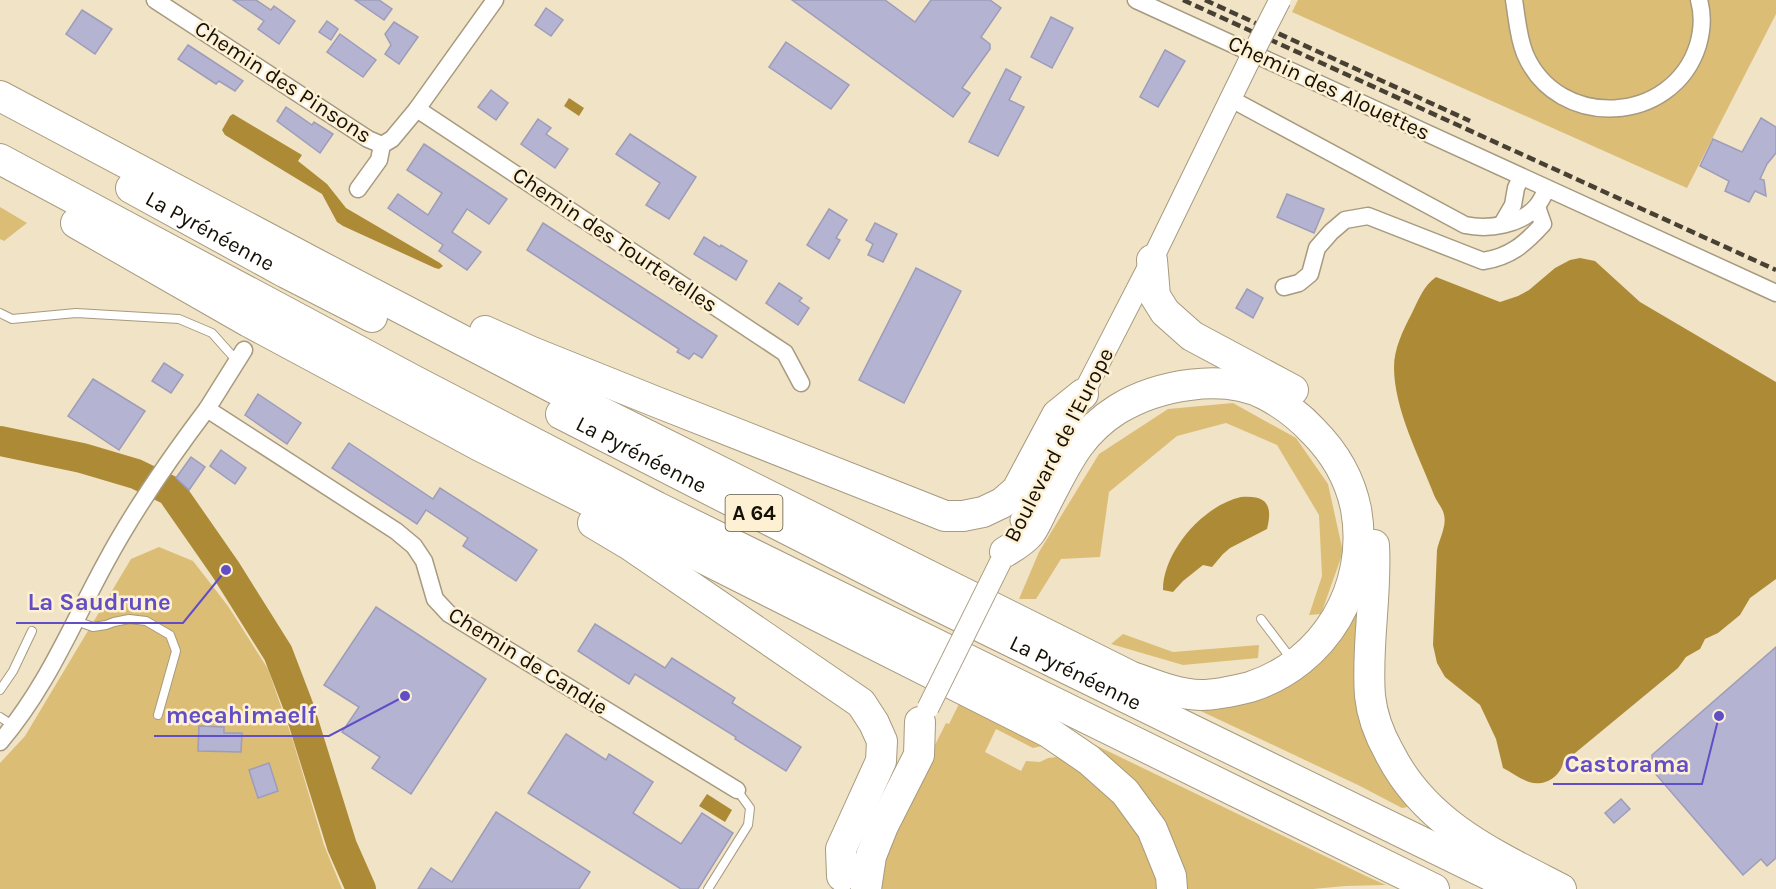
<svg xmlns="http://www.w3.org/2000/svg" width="1776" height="889" font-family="Karla,sans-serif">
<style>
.green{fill:#dcbd76}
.water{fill:#ad8b36}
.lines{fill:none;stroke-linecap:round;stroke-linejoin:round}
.river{stroke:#ad8b36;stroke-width:30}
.building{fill:#b4b4d2;stroke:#9d9dba;stroke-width:1.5}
.service-casing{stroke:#a79a7e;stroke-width:10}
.minor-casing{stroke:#a79a7e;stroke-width:19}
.tertiary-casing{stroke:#a79a7e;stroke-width:23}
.motorway-casing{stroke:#a79a7e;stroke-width:32}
.service{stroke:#fff;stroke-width:8}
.minor{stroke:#fff;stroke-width:16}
.tertiary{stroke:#fff;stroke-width:21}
.motorway{stroke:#fff;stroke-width:30}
.rail{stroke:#484133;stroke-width:4.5;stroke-dasharray:9 4.5;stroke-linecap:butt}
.tertiary-bridge-casing{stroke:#a79a7e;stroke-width:23;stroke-linecap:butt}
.tertiary-bridge{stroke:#fff;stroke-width:21}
.labels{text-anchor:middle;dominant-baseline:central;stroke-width:5;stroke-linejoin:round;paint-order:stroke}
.shield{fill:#fef1d3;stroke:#5b5444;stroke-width:1.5}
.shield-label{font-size:21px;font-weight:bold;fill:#151006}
.street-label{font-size:22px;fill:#151006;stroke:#fef1d3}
.leader{fill:none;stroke:#614ec7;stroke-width:2}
.callout-dot{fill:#614ec7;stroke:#fef1d3;stroke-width:2}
.callout-label{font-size:24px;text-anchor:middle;font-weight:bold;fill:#614ec7;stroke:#fef1d3;stroke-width:5;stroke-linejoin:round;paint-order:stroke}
</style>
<rect width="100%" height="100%" fill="#f1e3c6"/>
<g class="green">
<path d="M 1298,0 L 1776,0 L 1776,14 L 1687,188 L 1292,12 Z"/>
<path d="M 0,207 L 27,223 L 4,241 L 0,239 Z"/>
<path d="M 1233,403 L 1296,438 L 1328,484 L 1343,552 L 1321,614 L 1309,615 L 1322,576 L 1319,515 L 1277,445 L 1226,423 L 1177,436 L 1109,492 L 1100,557 L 1061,559 L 1036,599 L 1019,599 L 1039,552 L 1099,454 L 1168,409 Z"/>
<path d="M 159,547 L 193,561 L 228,606 L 268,669 L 293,741 L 324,845 L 342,889 L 0,889 L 0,763 L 25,736 L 131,559 Z"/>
<path d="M 1358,584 L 1359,668 L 1414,806 L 1402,808 L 1358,785 L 1173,698 L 1255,691 Z"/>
<path d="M 1123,634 L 1173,652 L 1259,645 L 1258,658 L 1183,665 L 1111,644 Z"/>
<path d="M 963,696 L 1047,745 L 1033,748 L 996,729 L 985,752 L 1021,771 L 1026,761 L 1040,762 L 1048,758 L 1066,756 L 1109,791 L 1141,831 L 1162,889 L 877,889 L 885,845 L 946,723 L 949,724 Z"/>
<path d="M 1087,741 L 1368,877 L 1386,885 L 1345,886 L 1313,889 L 1183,889 Z"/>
</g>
<g class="water">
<path d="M 569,98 L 584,108 L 579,116 L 564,106 Z"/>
<path d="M 233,114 L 302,155 L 298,161 L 327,184 L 346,208 L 440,263 L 443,266 L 439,269 L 435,268 L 343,226 L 337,222 L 322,194 L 225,135 L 222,130 L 230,116 Z"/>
<path d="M 1580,258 L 1595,261 L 1640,302 L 1776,382 L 1776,579 L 1750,598 L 1740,615 L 1718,633 L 1705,639 L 1700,649 L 1686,657 L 1678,668 L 1563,763 C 1560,777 1544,787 1529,782 C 1520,779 1511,772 1503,768 L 1496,739 L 1480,705 L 1445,677 L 1437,663 L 1433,645 L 1437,550 C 1439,540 1447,525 1444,515 C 1443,508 1436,501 1434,495 C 1419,456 1394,409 1394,367 C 1394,349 1403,330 1411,315 C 1418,301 1423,286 1436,277 L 1500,302 L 1518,296 L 1529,290 L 1555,268 L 1570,260 Z"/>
<path d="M 1241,497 C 1267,495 1273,505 1267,529 L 1230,548 L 1223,554 L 1212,567 L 1203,565 L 1183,581 L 1173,592 L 1163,590 C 1163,551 1204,505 1241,497 Z"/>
<path d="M 707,794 L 732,810 L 725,822 L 699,806 Z"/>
</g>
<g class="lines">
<path class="river" d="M 0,441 L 82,458 L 136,474 L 171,491 L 226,570 L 278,653 L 299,708 L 342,846 L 361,889"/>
</g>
<g class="building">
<path d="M 233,0 L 256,0 L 271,10 L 274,6 L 295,21 L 279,44 L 258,29 L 264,21 Z"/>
<path d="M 355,0 L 379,0 L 392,9 L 384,20 Z"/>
<path d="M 792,0 L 885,0 L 915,22 L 931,0 L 990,0 L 1001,8 L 981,37 L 990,44 L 990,49 L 962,88 L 970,93 L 953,117 Z"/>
<path d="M 546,8 L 563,20 L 551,36 L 535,25 Z"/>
<path d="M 82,10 L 112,29 L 95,54 L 66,34 Z"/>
<path d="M 1051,17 L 1073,28 L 1052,68 L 1031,57 Z"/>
<path d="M 327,21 L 338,29 L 331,40 L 319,32 Z"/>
<path d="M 394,22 L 418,37 L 399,64 L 385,54 L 391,45 L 385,34 Z"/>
<path d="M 340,34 L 376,60 L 363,77 L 327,52 Z"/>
<path d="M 786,42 L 849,85 L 831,109 L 769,67 Z"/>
<path d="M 188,45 L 243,81 L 235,91 L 219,81 L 216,84 L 178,59 Z"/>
<path d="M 1165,50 L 1185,61 L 1158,107 L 1140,97 Z"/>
<path d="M 1006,69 L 1021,77 L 1009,100 L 1024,107 L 998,156 L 969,142 Z"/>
<path d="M 491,90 L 508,103 L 496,120 L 478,107 Z"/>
<path d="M 286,107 L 312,125 L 314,122 L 333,134 L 320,153 L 277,121 Z"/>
<path d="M 1761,118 L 1776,127 L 1776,153 L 1767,164 L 1760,179 L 1764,180 L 1766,196 L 1755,191 L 1749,202 L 1725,191 L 1729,181 L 1700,166 L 1713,139 L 1742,152 Z"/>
<path d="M 538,119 L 551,128 L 546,134 L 568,149 L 555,168 L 521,144 Z"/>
<path d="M 630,134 L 696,177 L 669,219 L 646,205 L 660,183 L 616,154 Z"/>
<path d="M 424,144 L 507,199 L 489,224 L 467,209 L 452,232 L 481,252 L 467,270 L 439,251 L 443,245 L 388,208 L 398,194 L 428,215 L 442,193 L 407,170 Z"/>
<path d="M 1287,194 L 1324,209 L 1314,233 L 1277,217 Z"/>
<path d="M 829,209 L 847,220 L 836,238 L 840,240 L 829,259 L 807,245 Z"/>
<path d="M 543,223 L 717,336 L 702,358 L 694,353 L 689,359 L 677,352 L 679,349 L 527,250 Z"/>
<path d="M 875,223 L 897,234 L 883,262 L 868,255 L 873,244 L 866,240 Z"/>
<path d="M 704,237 L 720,247 L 721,245 L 747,261 L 736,280 L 694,254 Z"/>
<path d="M 916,268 L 961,291 L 904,403 L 859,380 Z"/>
<path d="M 779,283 L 802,298 L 799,301 L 809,308 L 798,325 L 766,303 Z"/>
<path d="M 1247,289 L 1263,298 L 1253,318 L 1236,308 Z"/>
<path d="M 164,363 L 183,375 L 171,393 L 152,381 Z"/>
<path d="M 93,379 L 145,411 L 119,450 L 68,416 Z"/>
<path d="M 258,394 L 301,423 L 287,444 L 245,415 Z"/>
<path d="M 349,443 L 433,499 L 440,488 L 537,550 L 516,581 L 463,546 L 468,538 L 426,510 L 417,524 L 332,468 Z"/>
<path d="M 221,450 L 246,468 L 235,484 L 210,466 Z"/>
<path d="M 191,457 L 205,467 L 189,490 L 176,478 Z"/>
<path d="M 376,607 L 486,679 L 411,794 L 372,768 L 380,757 L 342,732 L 359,707 L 324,685 Z"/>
<path d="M 595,624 L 665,668 L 672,658 L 735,698 L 732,703 L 801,747 L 786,771 L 735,739 L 736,737 L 635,674 L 629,684 L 578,651 Z"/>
<path d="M 1776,647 L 1776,858 L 1767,866 L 1761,859 L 1743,875 L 1653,771 L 1652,755 Z"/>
<path d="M 199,726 L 224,727 L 224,733 L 242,733 L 241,752 L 198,751 Z"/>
<path d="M 566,734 L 606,760 L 609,754 L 653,782 L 633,813 L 681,844 L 702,813 L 733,833 L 698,889 L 681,889 L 528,793 Z"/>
<path d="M 269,763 L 278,791 L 258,798 L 249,770 Z"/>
<path d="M 1621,799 L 1630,809 L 1614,823 L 1605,813 Z"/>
<path d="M 496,812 L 590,872 L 579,889 L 418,889 L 431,868 L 452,882 Z"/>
</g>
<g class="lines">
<defs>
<g id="service">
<path d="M 0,313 L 12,319 L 76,313 L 179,319 L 212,333 L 237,361"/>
<path d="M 1261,619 L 1292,660"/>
<path d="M 76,621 L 93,627 L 106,625 L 114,622 L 129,619 L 146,621 L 170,635 L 176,651 L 158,715"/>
<path d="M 0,690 L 13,671 L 32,631"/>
<path d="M 0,717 L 14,726"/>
<path d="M 708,889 L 748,825 L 750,808 L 737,790"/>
</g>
<g id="minor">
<path d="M 155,0 L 368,139 L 382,145"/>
<path d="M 1136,0 L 1776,293"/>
<path d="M 1514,0 C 1517,18 1518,37 1525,54 C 1558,131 1673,125 1698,45 C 1702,31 1703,14 1699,0"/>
<path d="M 1231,99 L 1465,225 C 1489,230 1521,225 1537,206 C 1541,201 1544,194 1547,189"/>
<path d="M 417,109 L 785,353 L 801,383"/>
<path d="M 358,189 L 379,160 L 382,145 L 392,139 L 417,109 L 495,0"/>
<path d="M 1502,224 L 1513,205 L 1516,188 L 1521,177"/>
<path d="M 1284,287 L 1299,283 L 1310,274 L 1317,248 L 1331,232 L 1345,220 L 1368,216 L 1483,261 C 1510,257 1525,244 1543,224 L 1537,207"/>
<path d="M 207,409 L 244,350"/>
<path d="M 0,742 C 47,687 72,624 106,562 C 135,508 170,458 207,409 L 396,531 L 414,546 L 424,561 L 435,599 L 449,614 L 737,790"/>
</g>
<path id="tertiary" d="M 1021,520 L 1083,394 L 1152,260 L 1249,61"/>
<g id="motorway">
<path d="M 0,96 L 318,265 L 573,398 L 1130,676 C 1152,684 1178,695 1201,695 C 1217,695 1234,691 1250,687 C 1325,663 1370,587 1356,509 C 1350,479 1334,452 1313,431 C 1300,417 1283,404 1266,395 C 1223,373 1158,385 1118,409 C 1078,434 1066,465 1045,505 C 1040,514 1036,525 1030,533 C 1024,541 1013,547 1005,552"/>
<path d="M 0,159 L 415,381 L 657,507 L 1434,889"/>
<path id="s1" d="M 131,188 L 286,273 L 372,317"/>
<path d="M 76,223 L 249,322 L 478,445 L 1048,732 L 1089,760 L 1125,792 L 1152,829 L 1171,876 L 1172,889"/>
<path d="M 1152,260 L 1155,296 L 1165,312 L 1192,336 L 1293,390"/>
<path d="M 485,331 L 532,352 L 654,401 L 945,516 L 963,516 L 983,512 L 1002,503 L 1017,490 L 1057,415 L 1083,394"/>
<path id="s2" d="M 561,414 L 922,598 L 1518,889"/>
<path d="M 593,523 L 630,545 L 861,703 L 874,723 L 882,741 L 881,761 L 841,849 L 842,876"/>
<path d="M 1374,545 C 1377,595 1366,646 1370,696 C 1372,715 1380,736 1389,752 C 1425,824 1493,854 1561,889"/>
<path d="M 866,889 L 871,856 L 883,826 L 919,755 L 920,722"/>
</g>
</defs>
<use href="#service" class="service-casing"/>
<use href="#minor" class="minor-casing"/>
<use href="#tertiary" class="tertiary-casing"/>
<use href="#motorway" class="motorway-casing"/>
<use href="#service" class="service"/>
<use href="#minor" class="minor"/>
<use href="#tertiary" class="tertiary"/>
<use href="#motorway" class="motorway"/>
<g class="rail">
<path d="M 1183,0 L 1776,270"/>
<path d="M 1205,0 L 1470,121"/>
</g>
<defs>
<g id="tertiary-bridge">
<path d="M 1249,61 L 1280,0"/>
<path d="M 928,708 L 1001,561"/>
</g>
</defs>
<use href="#tertiary-bridge" class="tertiary-bridge-casing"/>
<use href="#tertiary-bridge" class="tertiary-bridge"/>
</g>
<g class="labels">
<rect class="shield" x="725.5" y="495" width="57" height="36" rx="4.5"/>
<g class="shield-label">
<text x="754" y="513">A 64</text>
</g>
<g class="street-label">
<text transform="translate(283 82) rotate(33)">Chemin des Pinsons</text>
<text transform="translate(1329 88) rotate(25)">Chemin des Alouettes</text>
<text stroke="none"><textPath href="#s1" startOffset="90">La Pyrénéenne</textPath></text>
<text transform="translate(615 240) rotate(34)">Chemin des Tourterelles</text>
<text transform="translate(1059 445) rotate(-63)">Boulevard de l'Europe</text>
<text stroke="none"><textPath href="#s2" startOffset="90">La Pyrénéenne</textPath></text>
<text transform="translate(528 661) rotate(32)">Chemin de Candie</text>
<text stroke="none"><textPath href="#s2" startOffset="576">La Pyrénéenne</textPath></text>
</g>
</g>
<path class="leader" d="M226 570L183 623H16M405 696L329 736H154M1719 716L1702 784H1553"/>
<g class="callout-dot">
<circle cx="226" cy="570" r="6"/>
<circle cx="405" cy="696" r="6"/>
<circle cx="1719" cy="716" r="6"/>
</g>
<g class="callout-label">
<text x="99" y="610">La Saudrune</text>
<text x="241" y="723">mecahimaelf</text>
<text x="1627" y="772">Castorama</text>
</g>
</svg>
